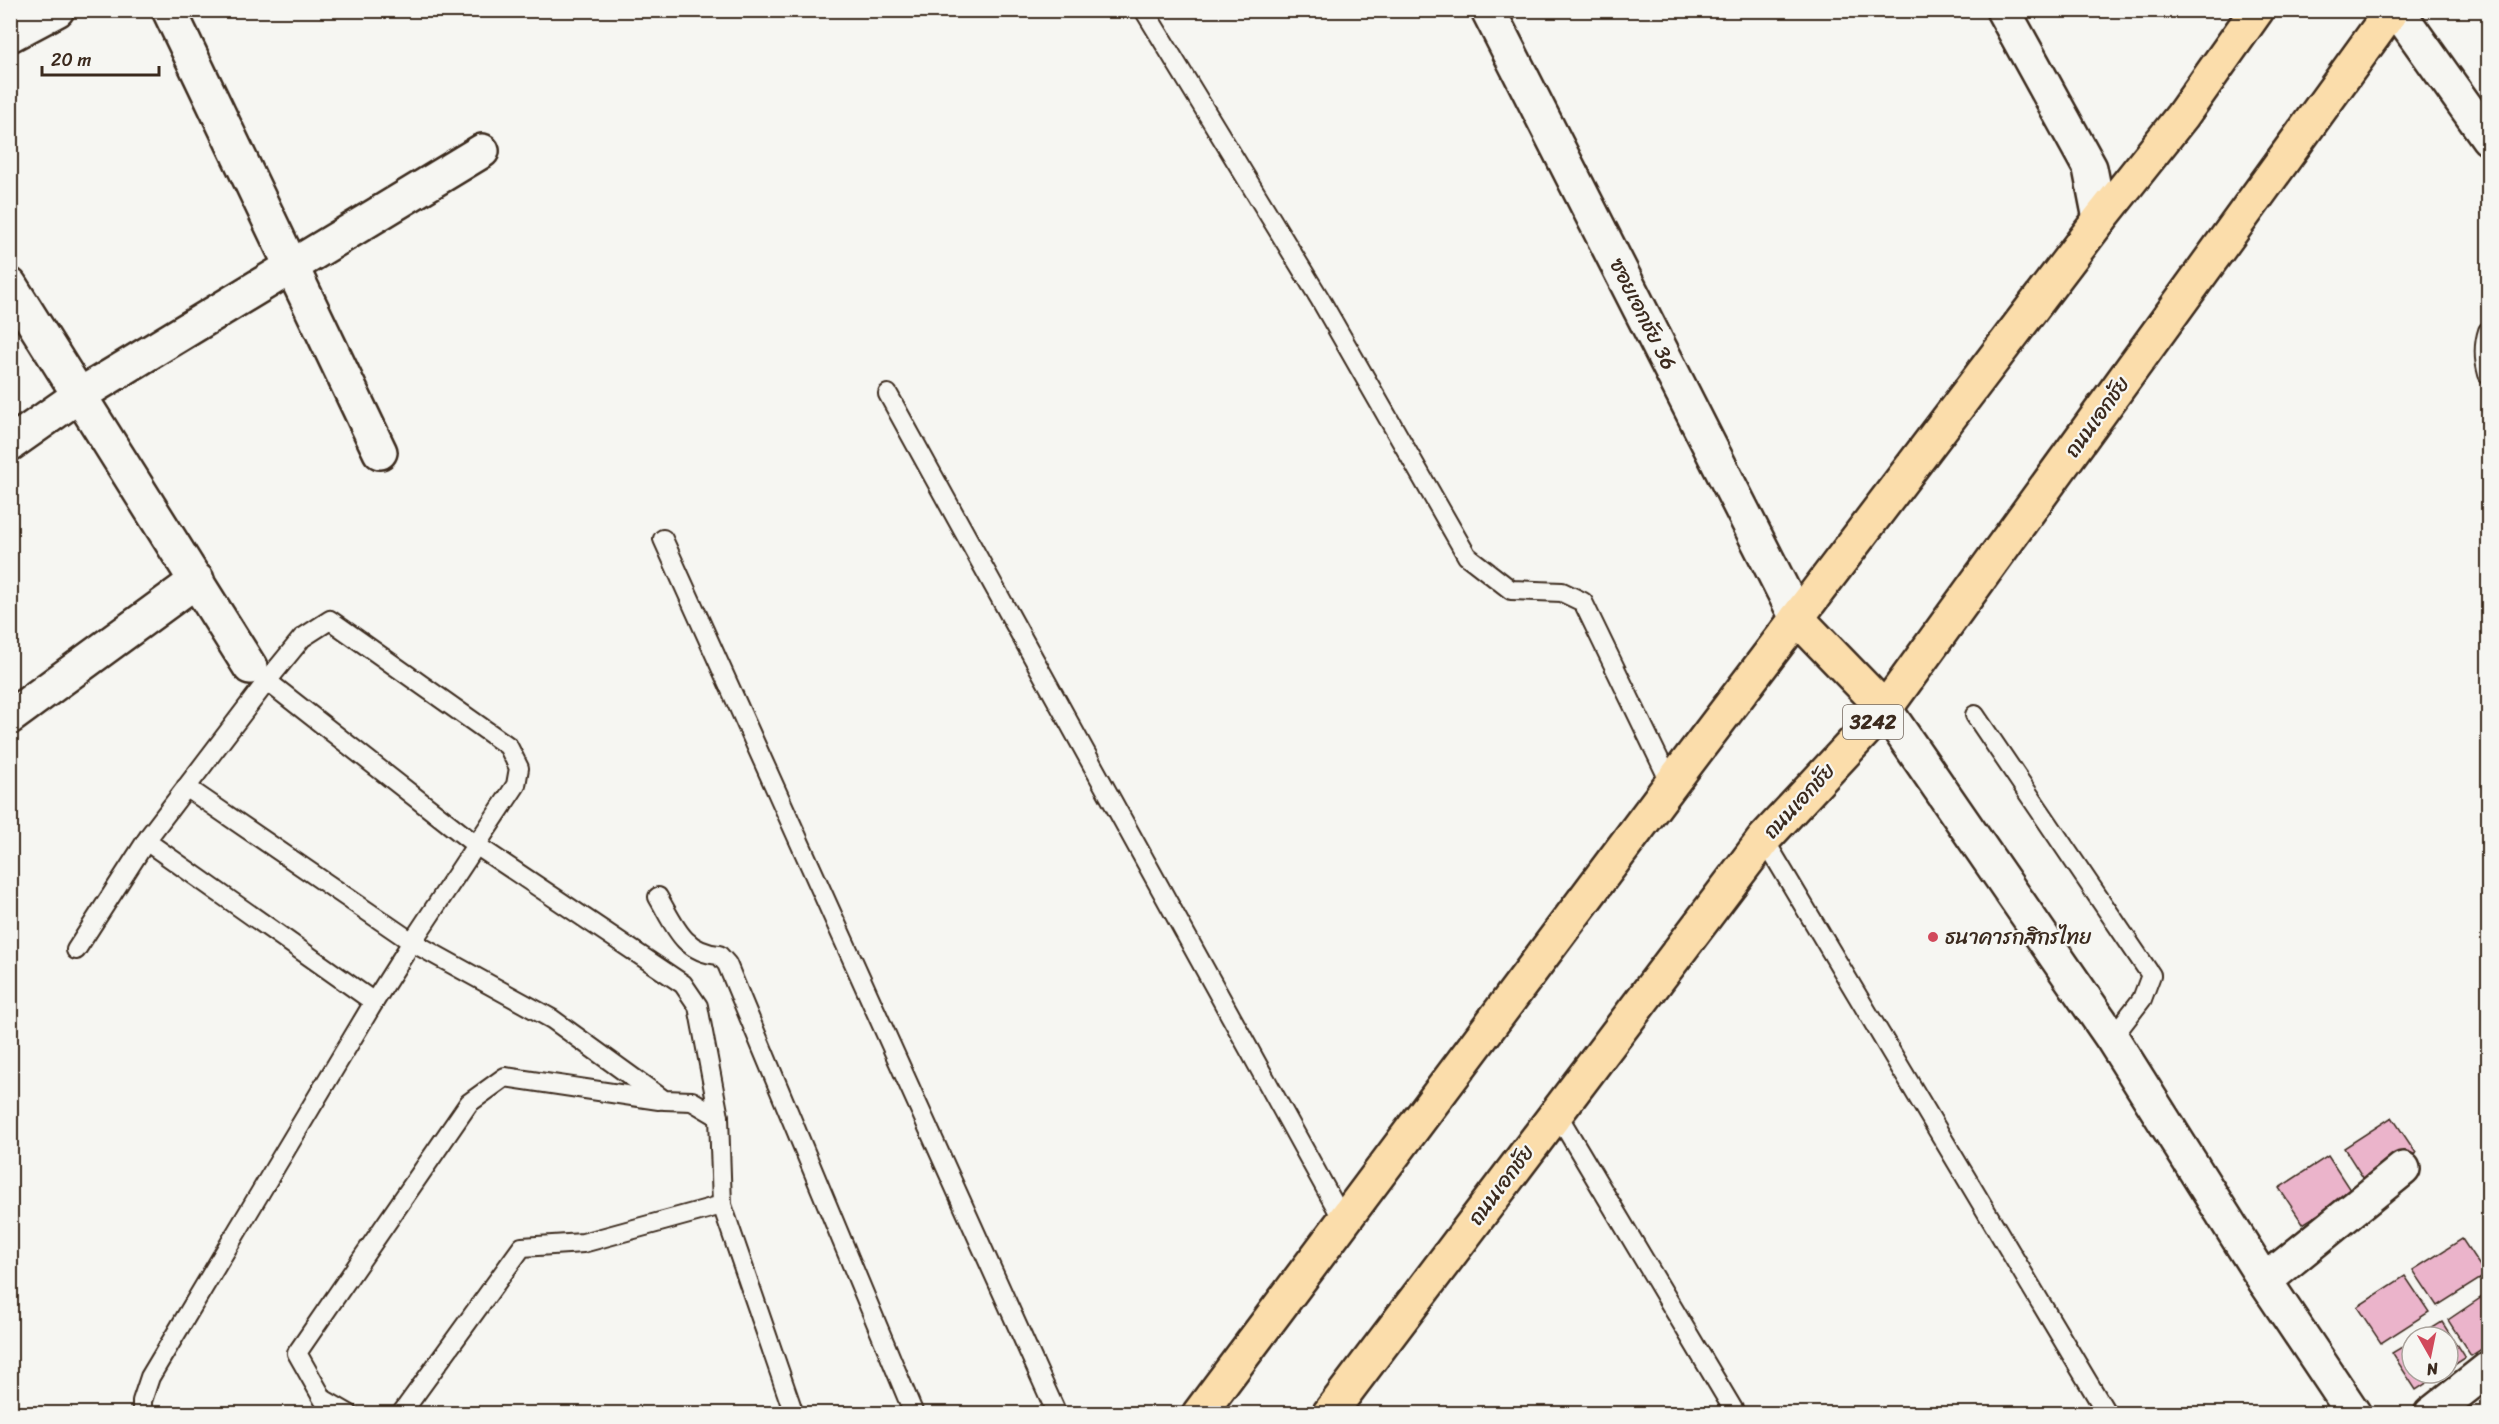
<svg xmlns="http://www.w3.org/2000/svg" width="2499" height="1424" font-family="Sriracha,'Playpen Sans Thai',sans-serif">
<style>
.building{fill:#ebb4cb;stroke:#3b2a1e;stroke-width:1.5}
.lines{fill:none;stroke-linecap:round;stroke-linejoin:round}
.lane-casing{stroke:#3b2a1e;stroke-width:22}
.street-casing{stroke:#3b2a1e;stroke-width:38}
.primary-casing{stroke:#3b2a1e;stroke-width:38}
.lane{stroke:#f6f6f2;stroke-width:18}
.street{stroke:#f6f6f2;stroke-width:33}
.primary{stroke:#fbddab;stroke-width:33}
.poi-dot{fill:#d1495b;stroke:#f6f6f2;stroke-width:2}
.labels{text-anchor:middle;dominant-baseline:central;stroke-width:4.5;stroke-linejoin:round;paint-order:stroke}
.shield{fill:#f6f6f2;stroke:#73675e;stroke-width:1.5}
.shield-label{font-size:20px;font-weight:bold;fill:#3b2a1e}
.street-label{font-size:21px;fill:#3b2a1e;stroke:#f6f6f2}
.poi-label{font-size:21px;fill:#3b2a1e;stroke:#f6f6f2;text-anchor:start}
</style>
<rect width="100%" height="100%" fill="#f6f6f2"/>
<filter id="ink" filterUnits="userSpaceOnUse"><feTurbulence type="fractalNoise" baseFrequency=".0167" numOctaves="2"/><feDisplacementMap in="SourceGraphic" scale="12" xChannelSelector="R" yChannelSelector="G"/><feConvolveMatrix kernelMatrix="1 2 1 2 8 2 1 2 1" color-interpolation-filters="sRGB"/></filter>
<g filter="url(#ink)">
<g class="building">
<path d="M 2392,1117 L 2416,1153 L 2367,1184 L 2344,1148 Z"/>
<path d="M 2328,1156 L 2352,1193 L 2303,1224 L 2279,1188 Z"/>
<path d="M 2462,1239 L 2486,1275 L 2437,1306 L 2413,1270 Z"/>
<path d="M 2405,1276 L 2429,1312 L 2381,1343 L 2357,1307 Z"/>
<path d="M 2488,1293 L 2488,1345 L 2471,1356 L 2448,1320 Z"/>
<path d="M 2442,1322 L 2465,1358 L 2448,1369 L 2448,1337 L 2418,1337 Z"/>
<path d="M 2412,1341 L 2412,1373 L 2442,1373 L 2416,1390 L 2392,1353 Z"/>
</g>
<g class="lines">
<defs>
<g id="lane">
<path d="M 1144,10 L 1320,299 L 1467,556 L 1511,590 L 1562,592 L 1583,602 L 1671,784"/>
<path d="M 2488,331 C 2483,346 2484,360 2488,374"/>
<path d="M 888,394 L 1343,1220"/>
<path d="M 663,539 L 1057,1414"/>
<path d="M 267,681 L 476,845 L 683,984 L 698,1006 L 719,1117"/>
<path d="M 1975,715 L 2151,975 L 2142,999 L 2112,1038"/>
<path d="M 1764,839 L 2107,1414"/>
<path d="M 146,841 L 374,1002"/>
<path d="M 658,897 C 675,926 683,952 719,955 L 727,964 L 914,1414"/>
<path d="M 76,950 L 150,835 L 267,681 L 302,638 L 330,620 L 508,746 L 519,768 L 516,785 L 412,942 L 186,787"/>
<path d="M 1556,1112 L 1736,1414"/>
<path d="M 142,1414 L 142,1401 L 150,1377 L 374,1002 L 412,942 L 552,1019 L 664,1100 L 692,1101 L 719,1117 L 722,1205 L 794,1414"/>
<path d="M 349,1414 L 323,1399 L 297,1353 L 469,1103 L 505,1077 L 659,1100"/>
<path d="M 401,1414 L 522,1247 L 583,1243 L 722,1205"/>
</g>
<g id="street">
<path d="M 169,10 L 380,452"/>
<path d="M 1488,10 L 1797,618"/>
<path d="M 2003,10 L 2090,168 L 2100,219"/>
<path d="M 2397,10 L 2488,138"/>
<path d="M 10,35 L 57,10"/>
<path d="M 10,285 L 250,667"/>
<path d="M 10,444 L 78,396 L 482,151"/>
<path d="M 1885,709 L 2112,1038 L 2265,1281 L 2354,1414"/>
<path d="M 10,717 L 197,580"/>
<path d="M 2265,1281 L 2403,1169"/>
<path d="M 2431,1414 L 2488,1369"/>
</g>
<g id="primary">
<path d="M 1797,618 L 1885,709"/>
<path d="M 1199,1414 L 1671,784 L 2100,219 L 2182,116 L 2257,10"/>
<path d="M 1329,1414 L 1764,839 L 1885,709 L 2392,10"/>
</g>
</defs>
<use href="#lane" class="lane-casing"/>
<use href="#street" class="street-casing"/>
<use href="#primary" class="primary-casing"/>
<use href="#lane" class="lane"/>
<use href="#street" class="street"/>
<use href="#primary" class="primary"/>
</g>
</g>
<circle class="poi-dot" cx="1933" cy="937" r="6"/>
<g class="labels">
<rect class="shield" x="1843" y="705" width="60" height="34" rx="4.5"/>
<g class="shield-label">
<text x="1873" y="722">3242</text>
</g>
<g class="street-label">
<text transform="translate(1643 314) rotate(63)">ซอยเอกชัย 36</text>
<text transform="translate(2097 417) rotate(-54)">ถนนเอกชัย</text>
<text transform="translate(1799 801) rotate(-47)">ถนนเอกชัย</text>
<text transform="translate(1501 1185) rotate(-53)">ถนนเอกชัย</text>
</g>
<g class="poi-label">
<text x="1945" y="937">ธนาคารกสิกรไทย</text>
</g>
</g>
<rect width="2499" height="1424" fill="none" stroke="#f6f6f2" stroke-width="36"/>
<rect x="18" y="18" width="2463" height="1388" fill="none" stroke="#3b2a1e" stroke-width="2" filter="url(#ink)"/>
<g transform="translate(2430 1355) rotate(171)"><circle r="28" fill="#f6f6f2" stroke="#aba49d" stroke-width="1.5"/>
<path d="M0-4.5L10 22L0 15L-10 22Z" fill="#d1495b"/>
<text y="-9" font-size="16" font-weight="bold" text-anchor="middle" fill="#3b2a1e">N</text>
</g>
<path d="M42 66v9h117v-9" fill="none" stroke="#3b2a1e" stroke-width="3"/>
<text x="51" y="66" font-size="18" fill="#3b2a1e" stroke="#f6f6f2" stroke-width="4.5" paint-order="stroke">20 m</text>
</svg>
